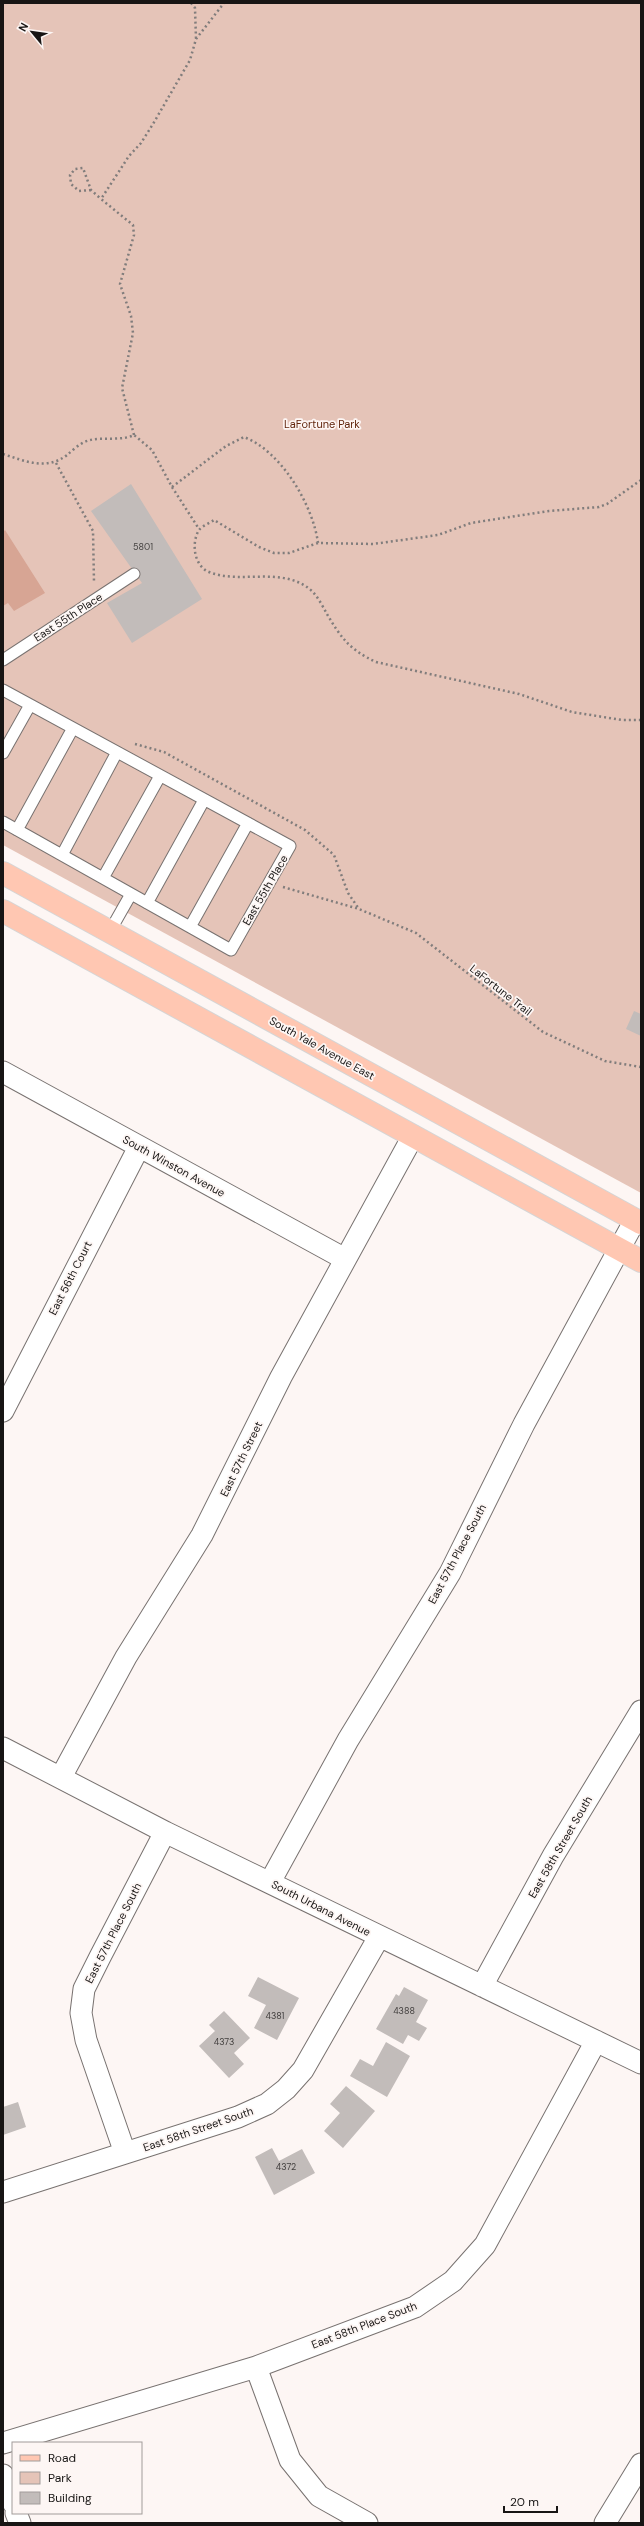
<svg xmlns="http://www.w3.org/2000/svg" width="644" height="2526" font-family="'DM Sans',sans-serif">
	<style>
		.green { fill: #e5c4b8 }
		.water { fill: #d7a594 }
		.building { fill: #c2bcba }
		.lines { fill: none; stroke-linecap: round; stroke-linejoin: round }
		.lane-casing { stroke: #787270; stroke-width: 13 }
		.street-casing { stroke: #787270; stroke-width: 23 }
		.primary-casing { stroke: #d5d5d5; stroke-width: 24 }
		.path { stroke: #817d7c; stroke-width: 2.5; stroke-dasharray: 2 3; stroke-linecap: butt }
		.lane { stroke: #fff; stroke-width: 11 }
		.street { stroke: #fff; stroke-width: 21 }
		.primary { stroke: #ffc7b2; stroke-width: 22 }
		.labels { text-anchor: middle; stroke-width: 3.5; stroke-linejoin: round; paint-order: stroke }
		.number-label { font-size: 9px; fill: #423f3e }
		.park-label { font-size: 11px; fill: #62260e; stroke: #fdf6f4 }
		.street-label { font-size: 11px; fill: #171514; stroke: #fdf6f4 }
	</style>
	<rect width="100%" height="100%" fill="#fdf6f4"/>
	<path class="green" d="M3,3H641V1193L3,845Z"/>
	<path class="water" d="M5,530L45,593L14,611L8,603L3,606V532Z"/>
	<path class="building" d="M131,484L202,599L132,643L107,603L142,583L91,511Z
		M634,1011L641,1014V1036L626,1029Z
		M258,1977L299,1998L277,2040L254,2028L266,2005L248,1996Z
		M404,1987L428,2000L416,2022L427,2028L419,2041L408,2035L403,2044L376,2029L396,1994L399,1996Z
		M224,2011L250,2038L234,2053L244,2064L229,2078L199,2046L215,2031L209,2025Z
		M386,2042L410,2056L387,2097L350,2076L360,2059L373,2066Z
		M346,2086L375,2111L343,2148L324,2131L340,2113L330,2104Z
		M18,2102L26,2127L3,2135V2107Z
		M272,2148L279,2161L302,2149L315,2173L274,2195L255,2157Z"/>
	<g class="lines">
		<g class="lane-casing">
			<path id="lane" d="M3,660L134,574
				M3,690L290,846L231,950L3,822
				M3,753L30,705
				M17,830L73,728
				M62,855L117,752
				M103,878L160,776
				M147,903L204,800
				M190,927L248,823
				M110,931L131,894"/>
		</g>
		<g class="street-casing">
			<path id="street" d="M3,1072L345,1259
				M3,1411L139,1147
				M3,1748L165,1832L641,2063
				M61,1777L126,1657L202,1535L281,1377L413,1136
				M270,1882L348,1740L450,1573L524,1424L635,1220
				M482,1986L553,1856L641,1711
				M125,2153L86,2040L81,2013L84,1989L100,1957L165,1832
				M3,2192L238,2117L267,2104L286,2089L303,2070L379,1937
				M256,2367L290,2460L319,2496L367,2523
				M3,2443L256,2367L415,2307L453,2281L485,2245L596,2041
				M3,2475L13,2503
				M16,2513L20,2523
				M605,2523L641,2464"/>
		</g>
		<g class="primary-casing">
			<path id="primary" d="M3,873L641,1223
				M3,911L641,1261"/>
		</g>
		<path class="path" d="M191,3L195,8L196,39
			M91,190L79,191L71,184L70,175L75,169L83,168L91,190L101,199
			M134,435L122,388L133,333L131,316L120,284L134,235L133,225L101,199L129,156L141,143L153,124L190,60L196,39L224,3
			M3,454C25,461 46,471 67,455C73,450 81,442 90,440C104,437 122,441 134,435L152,450L172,487L199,529
			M56,463L93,531L94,582
			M641,480L607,504L599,507L549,511L471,523L438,535L373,544L318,543L289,553H274L259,547L214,520C210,523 202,526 199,530C191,543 194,566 209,572C241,585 283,565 312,591C318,597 323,607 327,614C341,638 350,650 376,662L519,694L572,712L622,720H641
			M172,487L226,446L244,437C281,451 313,505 318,543
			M135,744L164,752L305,830L334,855L348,893L359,909
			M283,887L359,909L416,933L543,1032L605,1061L641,1067"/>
		<use href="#lane" class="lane"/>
		<use href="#street" class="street"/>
		<use href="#primary" class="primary"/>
	</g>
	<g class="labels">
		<g class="number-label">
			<text x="143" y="550">5801</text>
			<text x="404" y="2014">4388</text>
			<text x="275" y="2019">4381</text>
			<text x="224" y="2045">4373</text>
			<text x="286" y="2170">4372</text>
		</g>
		<g class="park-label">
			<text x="322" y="428">LaFortune Park</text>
		</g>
		<g class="street-label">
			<text transform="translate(68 617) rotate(-33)" y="4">East 55th Place</text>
			<text transform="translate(265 890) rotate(-60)" y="4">East 55th Place</text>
			<text transform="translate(501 990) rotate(38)" y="4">LaFortune Trail</text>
			<text transform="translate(322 1048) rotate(29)" y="4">South Yale Avenue East</text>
			<text transform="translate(174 1166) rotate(29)" y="4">South Winston Avenue</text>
			<text transform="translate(70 1278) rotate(-63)" y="4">East 56th Court</text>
			<text transform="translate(241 1459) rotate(-64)" y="4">East 57th Street</text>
			<text transform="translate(457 1554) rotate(-62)" y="4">East 57th Place South</text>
			<text transform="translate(560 1847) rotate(-60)" y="4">East 58th Street South</text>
			<text transform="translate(321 1908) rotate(27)" y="4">South Urbana Avenue</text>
			<text transform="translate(113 1933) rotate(-63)" y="4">East 57th Place South</text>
			<text transform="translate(198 2129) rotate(-19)" y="4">East 58th Street South</text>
			<text transform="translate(364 2325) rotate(-21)" y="4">East 58th Place South</text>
		</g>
	</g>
	<rect width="644" height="2526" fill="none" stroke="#171514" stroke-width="8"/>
	<rect x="12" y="2442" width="130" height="72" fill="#fdf6f4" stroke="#a19c9a"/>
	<rect x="20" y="2455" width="20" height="6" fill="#ffc7b2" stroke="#a19c9a"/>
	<text x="48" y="2462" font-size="12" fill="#171514">Road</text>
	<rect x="20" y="2472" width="20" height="12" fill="#e5c4b8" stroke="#a19c9a"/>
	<text x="48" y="2482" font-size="12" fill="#171514">Park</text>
	<rect x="20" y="2492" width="20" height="12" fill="#c2bcba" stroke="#a19c9a"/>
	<text x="48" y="2502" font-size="12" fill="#171514">Building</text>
	<g transform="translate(32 32) rotate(299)" stroke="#fdf6f4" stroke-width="3" paint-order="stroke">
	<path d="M0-3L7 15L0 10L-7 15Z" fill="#171514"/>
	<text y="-6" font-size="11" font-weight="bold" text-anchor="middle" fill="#171514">N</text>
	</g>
	<path d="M504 2506v6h53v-6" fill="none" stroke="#171514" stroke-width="2"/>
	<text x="510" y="2506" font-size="12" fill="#171514" stroke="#fdf6f4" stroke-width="3" paint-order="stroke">20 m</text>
</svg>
